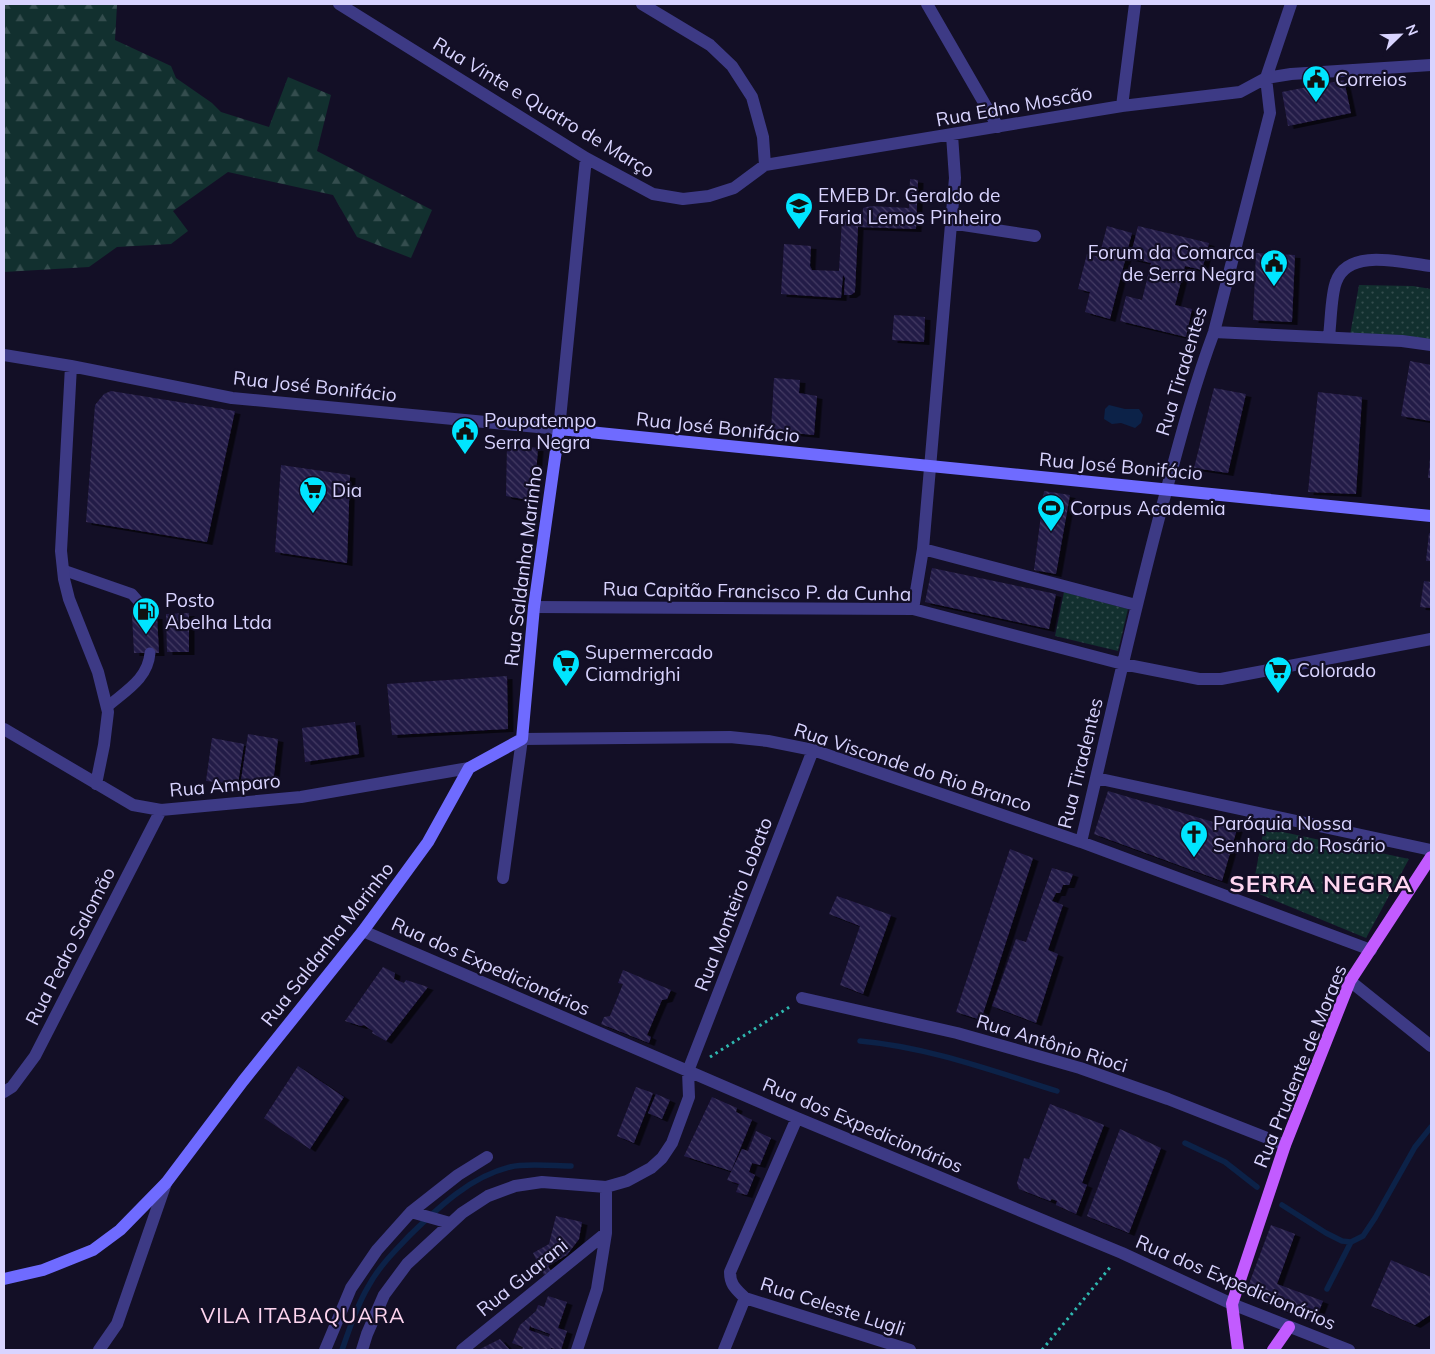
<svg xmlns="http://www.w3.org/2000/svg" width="1435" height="1354" font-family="Mulish,sans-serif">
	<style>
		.forest { fill: url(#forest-firs) }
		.park { fill: url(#park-dots) }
		.water { fill: #0c2248 }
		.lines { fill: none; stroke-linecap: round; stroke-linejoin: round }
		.stream { stroke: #0c2248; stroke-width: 5.5 }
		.building { fill: url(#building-back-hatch); fill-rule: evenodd; filter: url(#shadow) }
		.path { stroke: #2fb8b0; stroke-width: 3; stroke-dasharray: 2.5 4; stroke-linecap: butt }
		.service { stroke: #3d3a85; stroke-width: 11 }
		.minor { stroke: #3d3a85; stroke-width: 12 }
		.tertiary { stroke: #3d3a85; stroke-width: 12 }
		.secondary { stroke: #6f6bff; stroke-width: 12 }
		.primary { stroke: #c25bff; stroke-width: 12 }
		.labels { text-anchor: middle; stroke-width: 4.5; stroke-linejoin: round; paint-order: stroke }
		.poi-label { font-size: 19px; fill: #d9d4ff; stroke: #130f26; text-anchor: start }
		.street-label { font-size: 19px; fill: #d9d4ff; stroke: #130f26 }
		.quarter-label { font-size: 21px; letter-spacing: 1px; fill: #ffd6f0; stroke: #130f26 }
		.district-label { font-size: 24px; font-weight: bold; letter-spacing: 1px; fill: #ffd6f0; stroke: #130f26 }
	</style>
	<defs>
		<pattern id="forest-firs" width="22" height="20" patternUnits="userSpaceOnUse" patternTransform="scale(1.25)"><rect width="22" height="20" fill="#12302f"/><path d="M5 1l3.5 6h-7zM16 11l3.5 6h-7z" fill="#344d4e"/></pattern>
		<pattern id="park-dots" width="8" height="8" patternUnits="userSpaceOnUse" patternTransform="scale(1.25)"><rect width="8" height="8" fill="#12302f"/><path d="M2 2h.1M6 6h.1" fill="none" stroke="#344d4e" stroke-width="1.8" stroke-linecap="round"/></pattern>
		<pattern id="building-back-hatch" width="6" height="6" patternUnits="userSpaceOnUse" patternTransform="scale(1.25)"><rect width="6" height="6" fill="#241b47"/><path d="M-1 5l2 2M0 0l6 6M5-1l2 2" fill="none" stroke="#433b63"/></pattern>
		<filter id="shadow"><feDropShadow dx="5.5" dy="3" stdDeviation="0" flood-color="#0009"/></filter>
	</defs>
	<rect width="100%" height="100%" fill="#130f26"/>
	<path class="forest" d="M4,4L117,5L115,40L171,66L176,78L212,103L221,112L269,127L288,77L331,95L317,151L432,210L411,258L357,237L333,195L228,172L173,211L188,231L171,244L117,247L89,267L4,272Z"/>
	<path class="park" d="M1359,285L1413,286L1431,289V341L1350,335Z
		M1064,592L1128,609L1118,651L1055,636Z
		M1264,828L1409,859L1366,938L1252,891Z"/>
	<path class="water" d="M1109,405L1125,409H1139L1143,415L1141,423L1135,428L1121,423L1112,424L1104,419L1105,409Z"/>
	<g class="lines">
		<path class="stream" d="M860,1041C928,1047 993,1071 1057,1091
			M1185,1143L1225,1162L1257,1187
			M1282,1205L1326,1233L1342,1241L1351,1242L1363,1236L1375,1218L1415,1147L1431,1127
			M1327,1289L1351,1242
			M342,1350C350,1328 356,1307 368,1287C379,1266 395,1251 411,1234C440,1206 470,1177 510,1167C524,1163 556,1166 571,1166"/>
	</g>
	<path class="building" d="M1344,80L1351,113L1288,126L1282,92Z
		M910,179L918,180L916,229L858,227L855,292L851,295H844L845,278L843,275L841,298L781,294L784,244L811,246L810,266L812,270L839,271L842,219L862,221L863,208L870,206L909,208Z
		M1107,226L1132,233L1110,319L1085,312L1090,292L1078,289L1087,254L1099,257Z
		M1138,226L1209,243L1202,270L1185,266L1175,305L1192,309L1186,337L1120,321L1126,296L1142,300L1151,263L1130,258Z
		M1256,253L1295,255L1292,322L1253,320Z
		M894,315L925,317L924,342L892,340Z
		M1410,361L1431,365V421L1401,416Z
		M774,378L800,380L799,393L817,396L814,435L771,431Z
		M1214,388L1246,394L1228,473L1194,468Z
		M111,391L235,411L207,542L86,522L95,405L104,394Z
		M1318,392L1362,397L1356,494L1308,492Z
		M507,444L538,448L534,501L506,496Z
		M1430,458H1431V478H1428Z
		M281,465L350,475L347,563L275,552Z
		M1044,491L1070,495L1056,574L1034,570Z
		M1429,533L1431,534V561H1426Z
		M932,568L1056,594L1049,629L925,602Z
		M1424,581L1431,582V608L1420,607Z
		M189,613V652H167L166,614Z
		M132,615L157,616L159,653H134Z
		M507,676L508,729L392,735L387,684Z
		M355,722L359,754L305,762L302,728Z
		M248,734L278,739L273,784L241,780Z
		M212,738L244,744L238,784L206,781Z
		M1108,791L1237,829L1222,881L1094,834Z
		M1010,849L1033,858L981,1020L956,1012Z
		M1052,868L1073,874L1069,885H1063L1060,893H1056L1052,901L1063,905L1048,950L1058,954L1036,1023L992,1006L1016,939L1026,942Z
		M837,896L891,915L863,994L840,985L860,926L829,914Z
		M383,967L395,973L394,979L404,983L406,980L428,987L386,1041L372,1033L373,1031L364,1025L361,1026L345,1021Z
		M623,970L671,990L667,999L662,1000L647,1035L651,1037L649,1043L601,1024L604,1017L610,1016L623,984L618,983Z
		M298,1066L344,1097L310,1149L264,1118Z
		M636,1087L653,1093L634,1143L617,1136Z
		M656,1094L670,1100L662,1119L648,1113Z
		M712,1097L737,1108L736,1112L752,1120L731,1171L684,1156Z
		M1050,1104L1104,1125L1082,1183L1087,1185L1076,1214L1056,1205L1057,1201L1052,1199L1050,1201L1019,1189L1017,1183L1024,1158L1029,1159Z
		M1120,1129L1161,1148L1129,1233L1087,1216Z
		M756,1131L771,1138L760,1165L752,1163L749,1172L755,1175L747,1195L736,1192L739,1184L727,1180L742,1149L748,1151Z
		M556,1216L582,1222L579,1239L567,1255L548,1266L551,1271L544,1275L533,1253L549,1244Z
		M1271,1225L1295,1234L1277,1284L1323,1301L1315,1322L1266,1304L1267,1301L1246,1292Z
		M1391,1260L1431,1277V1316L1430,1315L1415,1325L1371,1306Z
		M548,1296L567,1302L558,1328L567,1331L561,1350L551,1348V1350H522L523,1347L512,1343L520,1325L536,1311L538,1305L544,1307ZM530,1325L531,1327L550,1334L549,1337L529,1330Z
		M500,1339L510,1350H478Z"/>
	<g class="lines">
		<path class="path" d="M710,1057L791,1006
			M1042,1350L1112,1265"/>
		<path class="service" d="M63,570L132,594L139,602L145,616
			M107,707C125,691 148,679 150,653"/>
		<path class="minor" d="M339,4L586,158L653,194L683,199L709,196L734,188L765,165L1122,106L1240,92L1266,78L1291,74L1431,65
			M642,4L710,45L732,66L752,97L763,137L765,165
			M927,4L998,127
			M1122,106L1135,4
			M950,223L1035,236
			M1214,332L1402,341L1431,345
			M1329,336C1331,321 1331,295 1336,282C1348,247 1403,263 1431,266
			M4,355L71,366L232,398L559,429L586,158
			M71,366L61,551L64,579L69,599L98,672L108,712L104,745L96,784
			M923,549L1136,605
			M534,607L913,609L1123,664L1199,679H1221L1431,639
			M913,609L923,549L955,178L952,135
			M4,729L133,805L161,810L301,797L469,768
			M1096,778L1431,850
			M1081,842C1109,724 1135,605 1167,488C1181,435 1195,383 1214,332L1270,113L1266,78L1291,4
			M503,878L522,739L730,737L768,741L813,750L1081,842L1371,950
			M363,931L797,1118L1122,1253L1232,1304L1349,1350
			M1350,981L1431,1046
			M802,998L957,1033L1080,1068L1168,1099L1285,1145
			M4,1092L12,1087L35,1056L161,810
			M797,1118L730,1272C730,1285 736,1289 745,1298L910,1350
			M411,1212L450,1223
			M325,1350L351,1288L377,1250L411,1212L458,1175L487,1157
			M362,1350L367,1334L384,1295L407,1264L462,1213L488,1196L515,1186L542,1182L606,1187L627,1181L651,1168L662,1158L672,1143L689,1097L688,1071L813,750
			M462,1350L606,1233
			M577,1350L597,1289L606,1233V1187
			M724,1350L745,1298"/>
		<path class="tertiary" d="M99,1350L117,1324L166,1183"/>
		<path class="secondary" d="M4,1279L43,1270L93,1250L120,1230L166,1183L243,1081L363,931L428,842L469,768L522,739L534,607L559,429L1431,516"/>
		<path class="primary" d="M1238,1350L1232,1304L1285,1145L1350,981L1431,857
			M1273,1350L1289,1327"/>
	</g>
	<defs>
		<g id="civic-pin" transform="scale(1.4375)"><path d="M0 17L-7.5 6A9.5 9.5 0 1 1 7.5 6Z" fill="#00e5ff" stroke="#130f26"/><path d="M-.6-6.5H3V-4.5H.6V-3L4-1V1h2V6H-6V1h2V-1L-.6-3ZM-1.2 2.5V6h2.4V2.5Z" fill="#111"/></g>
		<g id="school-pin" transform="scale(1.4375)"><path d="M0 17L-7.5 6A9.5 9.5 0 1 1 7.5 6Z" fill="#00e5ff" stroke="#130f26"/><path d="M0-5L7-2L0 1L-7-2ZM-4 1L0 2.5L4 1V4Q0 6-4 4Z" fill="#111"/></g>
		<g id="supermarket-pin" transform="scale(1.4375)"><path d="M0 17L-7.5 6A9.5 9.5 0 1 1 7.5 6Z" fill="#00e5ff" stroke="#130f26"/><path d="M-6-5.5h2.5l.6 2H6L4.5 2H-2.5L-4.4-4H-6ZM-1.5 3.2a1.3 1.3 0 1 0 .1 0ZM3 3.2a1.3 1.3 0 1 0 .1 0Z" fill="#111"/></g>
		<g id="stadium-pin" transform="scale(1.4375)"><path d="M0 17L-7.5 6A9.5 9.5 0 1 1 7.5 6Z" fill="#00e5ff" stroke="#130f26"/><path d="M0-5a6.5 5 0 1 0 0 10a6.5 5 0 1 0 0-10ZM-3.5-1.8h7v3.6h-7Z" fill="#111"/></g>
		<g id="fuel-pin" transform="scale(1.4375)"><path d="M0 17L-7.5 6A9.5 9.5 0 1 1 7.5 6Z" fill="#00e5ff" stroke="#130f26"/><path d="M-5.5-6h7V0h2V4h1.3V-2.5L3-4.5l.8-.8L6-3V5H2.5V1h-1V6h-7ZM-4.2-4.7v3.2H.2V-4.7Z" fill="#111"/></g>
		<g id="church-pin" transform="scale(1.4375)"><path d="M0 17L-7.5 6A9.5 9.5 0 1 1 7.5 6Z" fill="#00e5ff" stroke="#130f26"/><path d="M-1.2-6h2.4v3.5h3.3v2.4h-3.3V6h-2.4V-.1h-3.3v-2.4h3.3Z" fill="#111"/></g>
	</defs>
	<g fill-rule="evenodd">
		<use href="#civic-pin" x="1316" y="79"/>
		<use href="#school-pin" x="799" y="206"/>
		<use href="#civic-pin" x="1274" y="263"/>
		<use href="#civic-pin" x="465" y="431"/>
		<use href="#supermarket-pin" x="313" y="490"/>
		<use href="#stadium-pin" x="1051" y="508"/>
		<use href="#fuel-pin" x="146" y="611"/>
		<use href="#supermarket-pin" x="566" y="663"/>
		<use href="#supermarket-pin" x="1278" y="670"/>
		<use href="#church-pin" x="1194" y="834"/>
	</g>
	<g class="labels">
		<g class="poi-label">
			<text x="1335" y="86">Correios</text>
			<text x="818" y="202">EMEB Dr. Geraldo de<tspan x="818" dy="22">Faria Lemos Pinheiro</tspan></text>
			<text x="1255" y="259" text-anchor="end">Forum da Comarca<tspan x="1255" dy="22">de Serra Negra</tspan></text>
			<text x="484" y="427">Poupatempo<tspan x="484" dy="22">Serra Negra</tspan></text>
			<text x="332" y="497">Dia</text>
			<text x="1070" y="515">Corpus Academia</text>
			<text x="165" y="607">Posto<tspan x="165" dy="22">Abelha Ltda</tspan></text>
			<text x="585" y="659">Supermercado<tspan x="585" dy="22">Ciamdrighi</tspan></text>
			<text x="1297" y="677">Colorado</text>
			<text x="1213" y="830">Paróquia Nossa<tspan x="1213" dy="22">Senhora do Rosário</tspan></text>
		</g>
		<g class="street-label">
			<text transform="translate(1014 106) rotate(-10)" y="7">Rua Edno Moscão</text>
			<text transform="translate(544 107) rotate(31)" y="7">Rua Vinte e Quatro de Março</text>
			<text transform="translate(1181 371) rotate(-73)" y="7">Rua Tiradentes</text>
			<text transform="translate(315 386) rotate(6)" y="7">Rua José Bonifácio</text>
			<text transform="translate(718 427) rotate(6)" y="7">Rua José Bonifácio</text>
			<text transform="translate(1121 466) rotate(5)" y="7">Rua José Bonifácio</text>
			<text transform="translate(523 566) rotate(-83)" y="7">Rua Saldanha Marinho</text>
			<text transform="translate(757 591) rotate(1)" y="7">Rua Capitão Francisco P. da Cunha</text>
			<text transform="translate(1080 763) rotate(-76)" y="7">Rua Tiradentes</text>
			<text transform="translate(913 767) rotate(18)" y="7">Rua Visconde do Rio Branco</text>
			<text transform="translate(225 785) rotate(-5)" y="7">Rua Amparo</text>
			<text transform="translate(733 904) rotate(-69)" y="7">Rua Monteiro Lobato</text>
			<text transform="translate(327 944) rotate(-52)" y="7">Rua Saldanha Marinho</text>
			<text transform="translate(70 946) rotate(-63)" y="7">Rua Pedro Salomão</text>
			<text transform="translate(491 966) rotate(24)" y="7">Rua dos Expedicionários</text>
			<text transform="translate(1052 1043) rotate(17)" y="7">Rua Antônio Rioci</text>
			<text transform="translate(1300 1066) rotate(-68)" y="7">Rua Prudente de Moraes</text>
			<text transform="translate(863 1125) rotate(23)" y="7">Rua dos Expedicionários</text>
			<text transform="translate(522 1277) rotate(-39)" y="7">Rua Guarani</text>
			<text transform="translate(1236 1282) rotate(23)" y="7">Rua dos Expedicionários</text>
			<text transform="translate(833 1306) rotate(18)" y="7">Rua Celeste Lugli</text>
		</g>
		<g class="quarter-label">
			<text x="303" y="1323">VILA ITABAQUARA</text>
		</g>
		<g class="district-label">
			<text x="1321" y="892">SERRA NEGRA</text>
		</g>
	</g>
	<rect width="1435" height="1354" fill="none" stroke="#d9d4ff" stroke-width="10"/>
	<g transform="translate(1400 35) rotate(67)" stroke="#130f26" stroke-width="4" paint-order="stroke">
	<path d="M0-4L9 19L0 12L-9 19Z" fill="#d9d4ff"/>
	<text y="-8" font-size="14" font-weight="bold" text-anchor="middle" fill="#d9d4ff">N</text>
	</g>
</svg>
